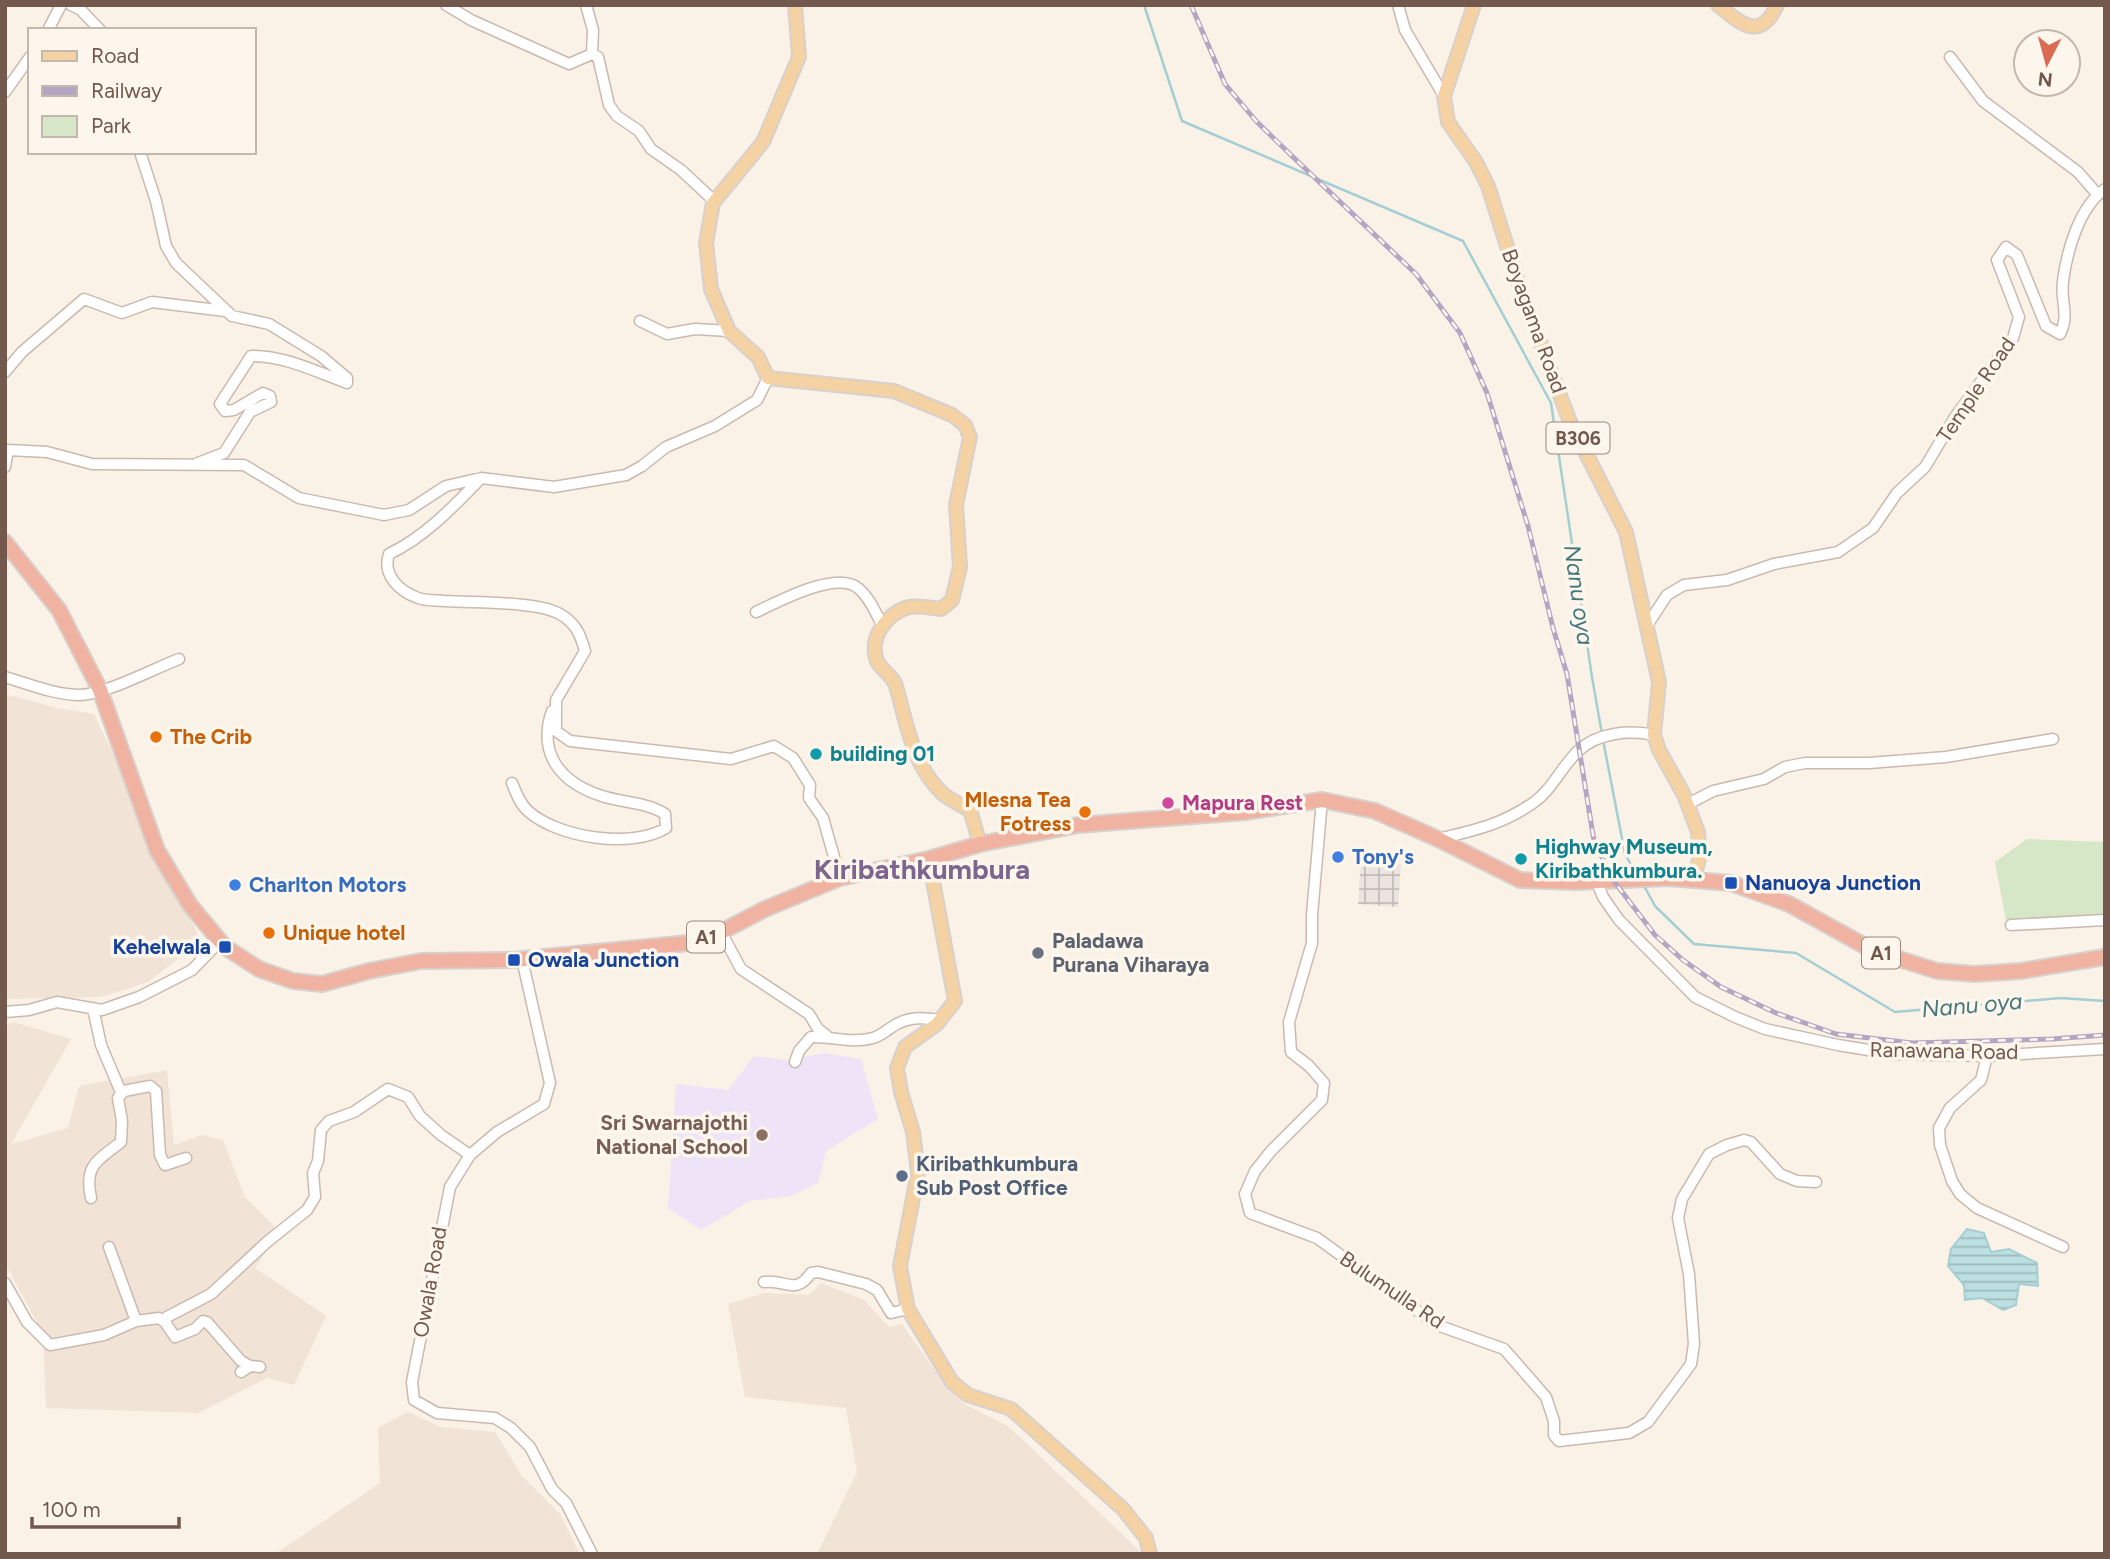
<svg xmlns="http://www.w3.org/2000/svg" width="2110" height="1559" font-family="Figtree,sans-serif">
	<style>
		.residential { fill: #f1e3d5 }
		.industrial { fill: url(#industrial-grid) }
		.education { fill: #efe3f7 }
		.green { fill: #d5e7c6 }
		.water { fill: url(#water-rules); stroke: #a4ced3; stroke-width: 2 }
		.lines { fill: none; stroke-linecap: round; stroke-linejoin: round }
		.stream { stroke: #a4ced3; stroke-width: 2.5 }
		.minor-casing { stroke: #cbb9ae; stroke-width: 13 }
		.major-casing { stroke: #d8d0cd; stroke-width: 16 }
		.highway-casing { stroke: #d8d0cd; stroke-width: 18 }
		.minor { stroke: #fff; stroke-width: 10 }
		.major { stroke: #f4d2a4; stroke-width: 12 }
		.highway { stroke: #f0b3a2; stroke-width: 14 }
		.rail-casing { stroke: #b4a6c3; stroke-width: 5 }
		.rail { stroke: #fdf6ec; stroke-width: 2.5; stroke-dasharray: 8; stroke-linecap: butt }
		.food-dot { fill: #e8710a; stroke: #fdf6ec; stroke-width: 2.5 }
		.culture-dot { fill: #0f9aa8; stroke: #fdf6ec; stroke-width: 2.5 }
		.hotel-dot { fill: #d1479c; stroke: #fdf6ec; stroke-width: 2.5 }
		.shop-dot { fill: #3f7fe0; stroke: #fdf6ec; stroke-width: 2.5 }
		.transit-dot { fill: #1a4fb4; stroke: #fdf6ec; stroke-width: 2.5 }
		.worship-dot { fill: #6b7280; stroke: #fdf6ec; stroke-width: 2.5 }
		.education-dot { fill: #8d6e63; stroke: #fdf6ec; stroke-width: 2.5 }
		.service-dot { fill: #5c6f8a; stroke: #fdf6ec; stroke-width: 2.5 }
		.labels { text-anchor: middle; stroke-width: 7; stroke-linejoin: round; paint-order: stroke }
		.shield { fill: #fdf6ec; stroke: #9c877d; stroke-width: 2 }
		.shield-label { font-size: 19px; font-weight: bold; fill: #72584d }
		.street-label { font-size: 21px; fill: #72584d; stroke: #fdf6ec }
		.food-label { font-size: 21px; font-weight: bold; fill: #c56008; stroke: #fdf6ec; text-anchor: start }
		.culture-label { font-size: 21px; font-weight: bold; fill: #0d838f; stroke: #fdf6ec; text-anchor: start }
		.hotel-label { font-size: 21px; font-weight: bold; fill: #b23c85; stroke: #fdf6ec; text-anchor: start }
		.shop-label { font-size: 21px; font-weight: bold; fill: #366cbe; stroke: #fdf6ec; text-anchor: start }
		.transit-label { font-size: 21px; font-weight: bold; fill: #164399; stroke: #fdf6ec; text-anchor: start }
		.worship-label { font-size: 21px; font-weight: bold; fill: #5b616d; stroke: #fdf6ec; text-anchor: start }
		.education-label { font-size: 21px; font-weight: bold; fill: #785e54; stroke: #fdf6ec; text-anchor: end }
		.service-label { font-size: 21px; font-weight: bold; fill: #4e5e75; stroke: #fdf6ec; text-anchor: start }
		.water-label { font-size: 23px; font-style: italic; fill: #46777c; stroke: #fdf6ec }
		.district-label { font-size: 28px; font-weight: bold; fill: #7e658e; stroke: #fdf6ec }
	</style>
	<defs>
		<pattern id="industrial-grid" width="8" height="8" patternUnits="userSpaceOnUse" patternTransform="scale(1.75)"><rect width="8" height="8" fill="#ebe5e0"/><path d="M0 4h8M4 0v8" fill="none" stroke="#c3bcb8"/></pattern>
		<pattern id="water-rules" width="6" height="5" patternUnits="userSpaceOnUse" patternTransform="scale(1.75)"><rect width="6" height="5" fill="#bcdfe2"/><path d="M0 2.5h6" fill="none" stroke="#9db8b9"/></pattern>
	</defs>
	<rect width="100%" height="100%" fill="#faf2e7"/>
	<path class="residential" d="M5,694L57,708L94,714L201,941L148,982L101,997L5,999Z
		M13,1022L71,1039L11,1144L68,1128L79,1086L167,1070L174,1145L202,1135L223,1140L245,1197L279,1231L255,1268L326,1316L294,1385L267,1378L198,1413L46,1408L43,1334L5,1263V1025Z
		M821,1283L864,1300L889,1327L902,1324L949,1390L966,1405L1008,1426L1140,1551V1554H817L857,1472L846,1408L745,1397L728,1304L765,1293L809,1295Z
		M408,1412L441,1427L495,1432L522,1476L560,1514L580,1554H275L380,1483L378,1428Z"/>
	<path class="industrial" d="M1361,861L1401,864L1398,907L1358,904Z"/>
	<path class="education" d="M824,1053L861,1059L878,1119L826,1151L818,1183L791,1196L750,1201L701,1230L668,1208L676,1084L728,1090L754,1056L787,1060Z"/>
	<path class="green" d="M2027,839L2105,842V916L2006,921L1995,862Z"/>
	<path class="water" d="M1967,1229L1984,1233L1991,1252L2009,1249L2037,1263L2038,1286L2019,1284L2016,1305L2003,1310L1982,1298L1965,1300L1964,1285L1948,1266L1951,1249Z"/>
	<g class="lines">
		<path class="stream" d="M1144,5L1182,121L1463,241L1551,403L1592,677L1602,734
			M1603,740L1625,854L1637,875
			M1643,884L1655,906L1694,944L1796,953L1895,1012L2061,998L2105,1001"/>
		<g class="minor-casing">
			<path id="minor" d="M71,5L81,10L100,30
				M446,5L471,20L569,64L592,54
				M586,5L593,30L592,54L598,57L609,105L617,116L639,131L651,149L681,170L710,197L713,203
				M1398,5L1405,30L1444,96
				M48,30L61,5
				M1950,57L1983,101L2078,172L2098,195
				M5,92L30,57
				M140,152L156,201L166,246L176,263L232,316L269,324L321,356L347,378V383C317,372 283,355 251,356L220,404L225,411L234,410L263,393L270,396L271,402L250,412L224,453L198,463
				M640,321L667,334L695,329L729,331
				M5,372L22,352L84,299L122,313L152,302L225,311
				M8,450L47,452L92,464L244,465L299,498L384,515L409,510L446,486L481,478L554,487L626,475L642,466L666,447L715,426L757,400L768,378
				M5,467L8,450
				M481,478C453,507 425,537 389,554C382,575 399,591 418,598C426,601 436,600 445,601C474,603 534,601 558,613C575,622 580,633 585,651L556,700V731L570,741L731,759L774,746L793,758L810,785L809,798L823,818L840,878
				M756,612C778,602 836,570 858,588C869,597 876,613 882,625
				M1648,624L1667,595L1684,585L1727,580L1774,564L1838,552L1873,528L1897,493L1925,467L1955,417L2013,338L2019,317L1997,260L2006,247L2017,255L2046,326L2060,334C2070,314 2060,302 2063,281C2067,251 2079,207 2105,189
				M5,677C29,684 55,695 80,695C106,694 153,669 179,659
				M512,783C516,793 520,804 528,811C558,838 632,849 666,828L665,814C647,802 623,803 602,796C561,783 537,754 552,711
				M1322,800L1312,915V943L1289,1022L1291,1052L1309,1066L1324,1083L1322,1100L1271,1151L1255,1171L1245,1194L1250,1213L1317,1238L1437,1325L1504,1349L1546,1397L1554,1421V1435L1559,1441L1629,1433L1648,1422L1691,1364L1694,1344L1689,1274L1678,1218L1682,1199L1709,1154L1727,1145L1744,1140L1751,1142L1780,1174L1797,1181L1816,1182
				M1688,804L1713,791L1764,779L1785,767L1805,763H1869L1946,757L2053,739
				M1438,839C1475,830 1501,825 1533,803C1552,790 1562,766 1578,751C1598,732 1630,730 1654,735
				M1596,880L1603,897L1619,920L1695,997L1735,1017L1765,1029L1838,1045L1893,1054L1987,1056L2105,1049
				M2011,925L2105,920
				M721,932L741,969L809,1014L818,1029L827,1036
				M522,959L550,1083L544,1104L497,1132L470,1155L450,1187L412,1382L414,1400L437,1413L495,1418L511,1428L530,1447L552,1489L566,1503L592,1554
				M93,1008L101,1045L120,1090L124,1091L150,1086L156,1091L160,1155L165,1165L186,1158
				M5,1012L29,1010L57,1002L102,1010L139,997L192,970L219,942
				M1987,1056L1981,1080L1950,1108L1939,1128L1940,1145L1952,1181L1960,1194L1977,1208L2063,1247
				M795,1062L799,1051L811,1037C832,1036 852,1044 873,1038C881,1036 889,1028 897,1024C911,1016 926,1018 941,1020
				M91,1198C84,1165 97,1161 121,1142L122,1121L118,1098L124,1091
				M109,1247L136,1321
				M764,1282C786,1279 795,1296 811,1273L818,1272L866,1284L877,1290L891,1313L908,1309
				M5,1283L27,1322L50,1345L104,1335L136,1321L159,1318L165,1322
				M250,1366L241,1361L207,1322L203,1321L195,1329L175,1337L165,1322L167,1317L211,1294L267,1242L307,1210L315,1197L313,1173L318,1161L321,1130L329,1121L354,1112L388,1089L408,1097L420,1116L441,1135L470,1155
				M241,1372L250,1366L260,1367"/>
		</g>
		<g class="major-casing">
			<path id="major" d="M795,5L799,57L763,142L713,203L706,243L711,289L729,331L758,357L768,378L894,391L952,415L965,425L970,437L956,505L960,567L952,600L941,609C931,608 918,605 909,607C887,613 868,638 877,661C881,670 893,676 896,686C907,724 912,764 942,793C950,800 961,805 970,810L980,844
				M1474,5L1444,96L1448,122L1476,162L1488,186L1523,297L1570,422L1626,532L1659,682L1654,735L1659,750L1684,795L1698,832L1700,856L1694,878
				M1718,5C1741,24 1760,42 1777,5
				M929,859L955,1001L937,1024L905,1047L897,1068L901,1092L913,1132L918,1172L900,1266L908,1309L952,1382L968,1395L1011,1409L1123,1509L1146,1538L1150,1554"/>
		</g>
		<g class="highway-casing">
			<path id="highway" d="M5,542L59,610L100,690L157,850L190,905L225,947L259,969L293,981L322,984L369,971L421,961L514,960L689,943L721,932L765,909L840,878L929,859L980,844L1078,825L1245,812L1322,800L1375,811L1438,839L1520,880L1576,882L1669,878L1731,883L1789,904L1874,951L1937,971L1975,974L2021,971L2105,957"/>
		</g>
		<use href="#minor" class="minor"/>
		<use href="#major" class="major"/>
		<use href="#highway" class="highway"/>
		<g class="rail-casing">
			<path id="rail" d="M1191,5L1225,84L1256,121L1293,157L1416,274L1460,333L1487,393L1528,526L1553,628L1567,674L1594,841L1613,880L1655,935L1683,960L1721,987L1776,1013L1836,1034L1912,1043L2052,1039L2105,1035"/>
		</g>
		<use href="#rail" class="rail"/>
	</g>
	<g class="food-dot">
		<circle cx="156" cy="737" r="7"/>
		<circle cx="1085" cy="812" r="7"/>
		<circle cx="269" cy="933" r="7"/>
	</g>
	<g class="culture-dot">
		<circle cx="816" cy="754" r="7"/>
		<circle cx="1521" cy="859" r="7"/>
	</g>
	<circle class="hotel-dot" cx="1168" cy="803" r="7"/>
	<g class="shop-dot">
		<circle cx="1338" cy="857" r="7"/>
		<circle cx="235" cy="885" r="7"/>
	</g>
	<g class="transit-dot">
		<rect x="1724" y="876" width="14" height="14" rx="3.5"/>
		<rect x="218" y="940" width="14" height="14" rx="3.5"/>
		<rect x="507" y="953" width="14" height="14" rx="3.5"/>
	</g>
	<circle class="worship-dot" cx="1038" cy="953" r="7"/>
	<circle class="education-dot" cx="762" cy="1135" r="7"/>
	<circle class="service-dot" cx="902" cy="1176" r="7"/>
	<g class="labels">
		<g class="shield">
			<rect x="1546.5" y="422.5" width="63" height="31" rx="5"/>
			<rect x="687" y="921.5" width="38" height="31" rx="5"/>
			<rect x="1862" y="937.5" width="38" height="31" rx="5"/>
		</g>
		<g class="shield-label">
			<text x="1578" y="445">B306</text>
			<text x="706" y="944">A1</text>
			<text x="1881" y="960">A1</text>
		</g>
		<g class="street-label">
			<text transform="translate(1534 321) rotate(70)" y="7">Boyagama Road</text>
			<text transform="translate(1976 390) rotate(-56)" y="7">Temple Road</text>
			<text transform="translate(1944 1051) rotate(1)" y="7">Ranawana Road</text>
			<text transform="translate(430 1282) rotate(-80)" y="7">Owala Road</text>
			<text transform="translate(1392 1290) rotate(34)" y="7">Bulumulla Rd</text>
		</g>
		<g class="food-label">
			<text x="170" y="744">The Crib</text>
			<text x="1071" y="807" text-anchor="end">Mlesna Tea<tspan x="1071" dy="24">Fotress</tspan></text>
			<text x="283" y="940">Unique hotel</text>
		</g>
		<g class="culture-label">
			<text x="830" y="761">building 01</text>
			<text x="1535" y="854">Highway Museum,<tspan x="1535" dy="24">Kiribathkumbura.</tspan></text>
		</g>
		<g class="hotel-label">
			<text x="1182" y="810">Mapura Rest</text>
		</g>
		<g class="shop-label">
			<text x="1352" y="864">Tony's</text>
			<text x="249" y="892">Charlton Motors</text>
		</g>
		<g class="transit-label">
			<text x="1745" y="890">Nanuoya Junction</text>
			<text x="211" y="954" text-anchor="end">Kehelwala</text>
			<text x="528" y="967">Owala Junction</text>
		</g>
		<g class="worship-label">
			<text x="1052" y="948">Paladawa<tspan x="1052" dy="24">Purana Viharaya</tspan></text>
		</g>
		<g class="education-label">
			<text x="748" y="1130">Sri Swarnajothi<tspan x="748" dy="24">National School</tspan></text>
		</g>
		<g class="service-label">
			<text x="916" y="1171">Kiribathkumbura<tspan x="916" dy="24">Sub Post Office</tspan></text>
		</g>
		<g class="water-label">
			<text transform="translate(1579 595) rotate(82)" y="8">Nanu oya</text>
			<text transform="translate(1972 1005) rotate(-5)" y="8">Nanu oya</text>
		</g>
		<g class="district-label">
			<text x="922" y="879">Kiribathkumbura</text>
		</g>
	</g>
	<rect width="2110" height="1559" fill="none" stroke="#72584d" stroke-width="14"/>
	<rect x="28" y="28" width="228" height="126" fill="#fdf6ec" stroke="#c5b7ac" stroke-width="2"/>
	<rect x="42" y="51" width="35" height="10" fill="#f4d2a4" stroke="#c5b7ac" stroke-width="2"/>
	<text x="91" y="63" font-size="21" fill="#72584d">Road</text>
	<rect x="42" y="86" width="35" height="10" fill="#b4a6c3" stroke="#c5b7ac" stroke-width="2"/>
	<text x="91" y="98" font-size="21" fill="#72584d">Railway</text>
	<rect x="42" y="116" width="35" height="21" fill="#d5e7c6" stroke="#c5b7ac" stroke-width="2"/>
	<text x="91" y="133" font-size="21" fill="#72584d">Park</text>
	<g transform="translate(2047 63) rotate(186)"><circle r="33" fill="#fdf6ec" stroke="#c5b7ac" stroke-width="2"/>
	<path d="M0-5L12 26L0 18L-12 26Z" fill="#da6c56"/>
	<text y="-10" font-size="19" font-weight="bold" text-anchor="middle" fill="#72584d">N</text>
	</g>
	<path d="M32 1517v10h147v-10" fill="none" stroke="#72584d" stroke-width="3.5"/>
	<text x="42" y="1517" font-size="21" fill="#72584d" stroke="#fdf6ec" stroke-width="5" paint-order="stroke">100 m</text>
</svg>
